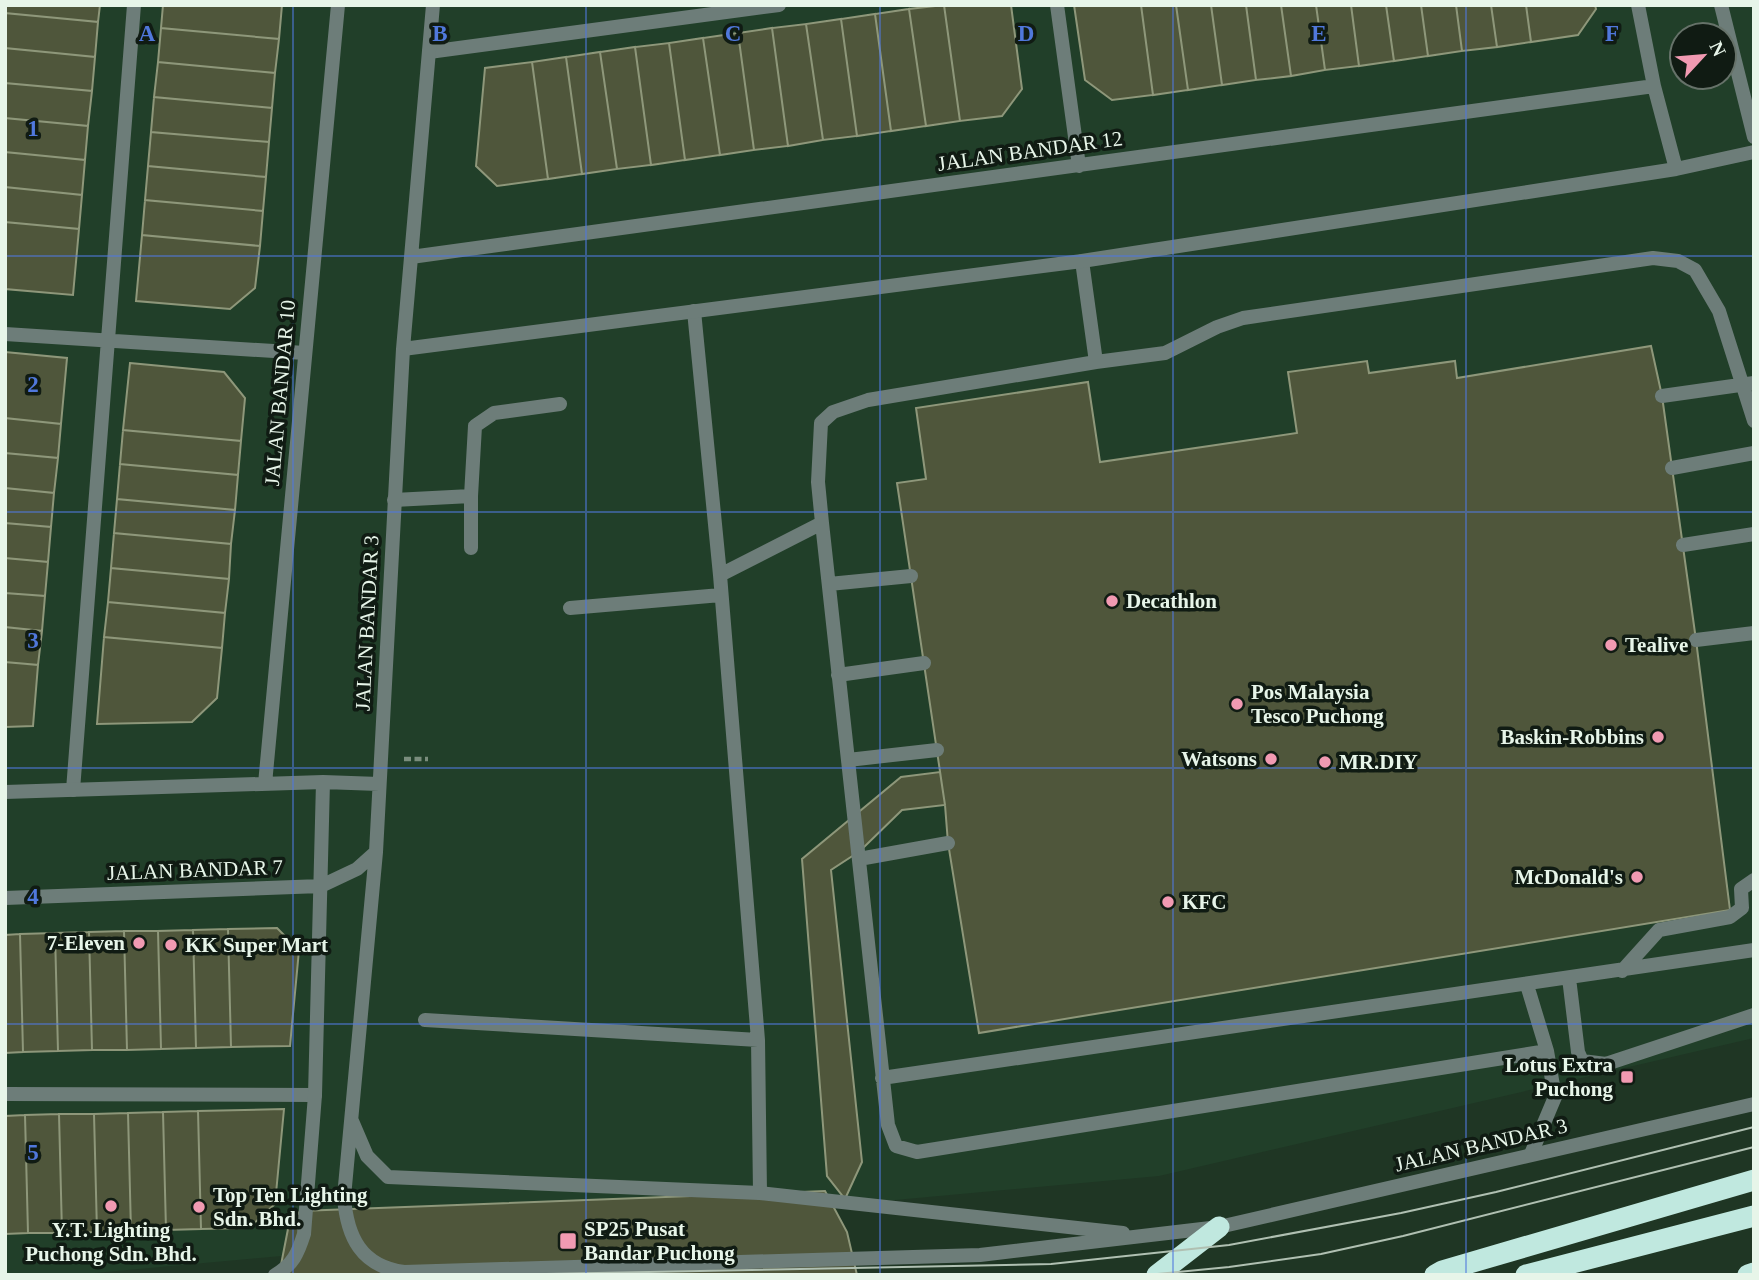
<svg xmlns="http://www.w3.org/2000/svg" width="1759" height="1280" font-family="'Times New Roman',serif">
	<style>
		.built { fill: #213f29; fill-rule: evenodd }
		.building { fill: #4f563b; stroke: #8e977a; stroke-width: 2 }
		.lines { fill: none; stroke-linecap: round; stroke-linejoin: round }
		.path { stroke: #7a8d7d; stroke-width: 4.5; stroke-dasharray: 7 3.5; stroke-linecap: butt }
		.service { stroke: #6d7d79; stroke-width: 14 }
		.minor { stroke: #6d7d79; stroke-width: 14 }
		.motorway { stroke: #c0e8df; stroke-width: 21 }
		.tram { stroke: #b0c0b2; stroke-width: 2 }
		.grid { fill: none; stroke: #5078dc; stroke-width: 2; stroke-opacity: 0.55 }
		.poi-dot { fill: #f19ab2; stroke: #101b13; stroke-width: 2.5 }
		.labels { text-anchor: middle; stroke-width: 7; stroke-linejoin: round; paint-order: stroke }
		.street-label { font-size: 21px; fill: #e7f5e9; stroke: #101b13 }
		.poi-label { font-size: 21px; font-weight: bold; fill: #e7f5e9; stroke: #101b13; text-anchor: start }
		.grid-label { font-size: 23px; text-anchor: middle; font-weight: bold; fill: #5078dc; stroke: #101b13; stroke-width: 7; stroke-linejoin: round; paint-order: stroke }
	</style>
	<rect width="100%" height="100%" fill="#1f3624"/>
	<path class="built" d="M5,5H1754V1038L1159,1176L73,1275H5ZM1682,35H1724V77H1682Z"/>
	<path class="building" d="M5,5H100L98,22L5,13Z
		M163,5H282L279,39L161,28Z
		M944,5L960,121L926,126L909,9Z
		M944,5H1011L1022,89L1002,116L960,121Z
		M1074,5H1141L1153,95L1112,100L1085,80Z
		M1141,5H1176L1188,90L1153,95Z
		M1176,5H1211L1222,85L1188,90Z
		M1211,5H1246L1256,80L1222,85Z
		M1246,5H1281L1291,76L1256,80Z
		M1281,5H1316L1325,70L1291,76Z
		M1316,5H1351L1359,66L1325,70Z
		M1351,5H1386L1394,61L1359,66Z
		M1386,5H1421L1428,56L1394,61Z
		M1421,5H1456L1462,51L1428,56Z
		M1456,5H1491L1497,47L1462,51Z
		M1491,5H1526L1531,42L1497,47Z
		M1526,5H1595L1596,9L1578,35L1531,42Z
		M909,9L926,126L891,131L875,14Z
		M5,13L98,22L95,57L5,48Z
		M875,14L891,131L857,136L841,19Z
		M841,19L857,136L823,140L806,24Z
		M806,24L823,140L788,146L772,28Z
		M161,28L279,39L275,73L158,62Z
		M772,28L788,146L754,150L738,33Z
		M738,33L754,150L720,155L703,38Z
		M703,38L720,155L685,160L669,43Z
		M669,43L685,160L651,165L635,47Z
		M635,47L651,165L617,169L600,52Z
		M5,48L95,57L92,91L5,83Z
		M600,52L617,169L582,174L566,57Z
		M566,57L582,174L548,179L532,62Z
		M158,62L275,73L272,108L154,97Z
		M532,62L548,179L497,186L476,166L485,68Z
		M5,83L92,91L88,126L5,118Z
		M154,97L272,108L269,142L151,132Z
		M5,118L88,126L85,160L5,152Z
		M151,132L269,142L266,177L148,166Z
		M5,152L85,160L82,195L5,187Z
		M148,166L266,177L263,211L145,200Z
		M5,187L82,195L79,229L5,222Z
		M145,200L263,211L260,246L142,235Z
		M5,222L79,229L73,295L5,289Z
		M142,235L260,246L255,288L230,309L136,301Z
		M1651,346L1662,396L1696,640L1730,910L979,1033L948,843L945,805L897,483L926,479L916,408L1088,382L1100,462L1297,433L1288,372L1367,361L1369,373L1455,361L1457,378Z
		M5,352L67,358L61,424L5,418Z
		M130,363L224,372L245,398L241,441L123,430Z
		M5,418L61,424L58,458L5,453Z
		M123,430L241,441L238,475L120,464Z
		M5,453L58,458L54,493L5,488Z
		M120,464L238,475L235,510L117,499Z
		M5,488L54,493L51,527L5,523Z
		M117,499L235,510L231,544L114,533Z
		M5,523L51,527L48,562L5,558Z
		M114,533L231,544L229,579L111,568Z
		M5,558L48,562L45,596L5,593Z
		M111,568L229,579L225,613L108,602Z
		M5,593L45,596L42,631L5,627Z
		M108,602L225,613L222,648L104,637Z
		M5,627L42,631L38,665L5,662Z
		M104,637L222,648L217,698L192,722L97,724Z
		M5,662L38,665L33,726L5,727Z
		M940,772L945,805L902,810L860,851L831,870L862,1162L845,1199L827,1176L802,859L901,777Z
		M277,928L299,950L290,1046L231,1047L228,929Z
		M228,929L231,1047L196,1048L193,930Z
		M193,930L196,1048L161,1049L158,931Z
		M124,931L127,1050H92L89,932Z
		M124,931H158L161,1049L127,1050Z
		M89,932L92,1050L58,1051L55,933Z
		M55,933L58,1051L23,1052L20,934Z
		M20,934L23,1052L5,1053V935Z
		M284,1109L275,1204L249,1228L201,1229L198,1111Z
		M198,1111L201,1229L166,1230L163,1112Z
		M163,1112L166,1230L131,1231L128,1113Z
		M128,1113L131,1231L97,1232L94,1114Z
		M59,1114L62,1233H28L25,1115Z
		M59,1114H94L97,1232L62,1233Z
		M25,1115L28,1233L5,1234V1116Z
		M825,1191L847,1232L857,1275H279L288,1229L300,1211Z"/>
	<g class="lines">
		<path class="path" d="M404,759H428"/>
		<path class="service" d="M429,52L779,5
			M1082,261L1096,362
			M694,311L720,575L758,1040L760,1193
			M5,334L305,353
			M1662,396L1754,383
			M1672,468L1754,453
			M471,496V548
			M394,500L471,496L475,426L494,413L560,404
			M1683,545L1754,534
			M720,575L822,523
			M829,584L911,576
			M570,608L721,595
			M1696,640L1754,633
			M838,675L924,663
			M848,760L937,750
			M73,790L134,5
			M859,859L948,843
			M1622,971L1659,930L1730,917L1742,908L1741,889L1754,880
			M1569,978L1578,1052L1582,1061L1606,1064L1754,1015
			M1527,985L1547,1051L1555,1097L1531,1154
			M425,1020L758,1040
			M1547,1051L917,1152L896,1146L888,1125L822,523L818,482L821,423L833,412L868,400L1096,362L1165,353L1217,327L1243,318L1653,258L1678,261L1695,270L1719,311L1754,421
			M882,1078L1754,950
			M5,1094L315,1095"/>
		<path class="minor" d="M433,5L403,349L376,852L344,1197C347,1237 361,1266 404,1272L980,1255L1219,1227L1754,1104
			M1057,5L1079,166
			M1638,5L1654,86L1676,169
			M1721,5L1754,137
			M411,257L1654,86
			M403,349L1082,261L1676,169L1754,152
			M265,784L338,5
			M5,792L323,782L379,784
			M5,898L321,886L357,869L376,852
			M352,1121L367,1156L388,1177L760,1193L1123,1233
			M275,1275C293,1265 298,1253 304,1234L315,1095L323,782"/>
		<path class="motorway" d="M1157,1275L1219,1227
			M1435,1275L1442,1271L1754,1180
			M1526,1275L1754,1216
			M1748,1275L1754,1273"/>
		<path class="tram" d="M498,1275L1051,1264L1229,1245L1401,1213L1496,1192L1754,1127
			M1147,1275L1229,1267L1321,1254L1403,1236L1754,1147"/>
	</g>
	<path class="grid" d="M293,5V1275M586,5V1275M880,5V1275M1173,5V1275M1466,5V1275M5,256H1754M5,512H1754M5,768H1754M5,1024H1754"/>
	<g class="poi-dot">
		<circle cx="1112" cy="601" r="7"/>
		<circle cx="1611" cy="645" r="7"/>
		<circle cx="1237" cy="704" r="7"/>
		<circle cx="1658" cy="737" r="7"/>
		<circle cx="1271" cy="759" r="7"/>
		<circle cx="1325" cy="762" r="7"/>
		<circle cx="1637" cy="877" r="7"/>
		<circle cx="1168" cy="902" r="7"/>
		<circle cx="139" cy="943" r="7"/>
		<circle cx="171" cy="945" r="7"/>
		<rect x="1620" y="1070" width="14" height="14" rx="3.5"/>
		<circle cx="111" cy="1206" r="7"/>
		<circle cx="199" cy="1207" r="7"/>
		<rect x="559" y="1232" width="18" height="18" rx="3.5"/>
	</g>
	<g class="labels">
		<g class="street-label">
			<text transform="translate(1030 151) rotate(-8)" y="7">JALAN BANDAR 12</text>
			<text transform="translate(280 393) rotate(-85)" y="7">JALAN BANDAR 10</text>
			<text transform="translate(367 623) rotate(-87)" y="7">JALAN BANDAR 3</text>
			<text transform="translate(195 870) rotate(-2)" y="7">JALAN BANDAR 7</text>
			<text transform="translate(1481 1145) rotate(-13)" y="7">JALAN BANDAR 3</text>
		</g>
		<g class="poi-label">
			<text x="1126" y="608">Decathlon</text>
			<text x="1625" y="652">Tealive</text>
			<text x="1251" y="699">Pos Malaysia<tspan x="1251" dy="24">Tesco Puchong</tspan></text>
			<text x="1644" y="744" text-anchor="end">Baskin-Robbins</text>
			<text x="1257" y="766" text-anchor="end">Watsons</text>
			<text x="1339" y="769">MR.DIY</text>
			<text x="1623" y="884" text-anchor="end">McDonald's</text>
			<text x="1182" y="909">KFC</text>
			<text x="125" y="950" text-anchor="end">7-Eleven</text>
			<text x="185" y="952">KK Super Mart</text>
			<text x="1613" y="1072" text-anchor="end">Lotus Extra<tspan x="1613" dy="24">Puchong</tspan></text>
			<text x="213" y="1202">Top Ten Lighting<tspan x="213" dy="24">Sdn. Bhd.</tspan></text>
			<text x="584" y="1236">SP25 Pusat<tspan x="584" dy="24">Bandar Puchong</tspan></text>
			<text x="111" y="1237" text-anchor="middle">Y.T. Lighting<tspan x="111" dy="24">Puchong Sdn. Bhd.</tspan></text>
		</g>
	</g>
	<g class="grid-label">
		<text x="147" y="41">A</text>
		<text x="440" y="41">B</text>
		<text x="733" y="41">C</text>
		<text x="1026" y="41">D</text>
		<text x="1319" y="41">E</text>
		<text x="1612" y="41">F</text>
		<text x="33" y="136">1</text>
		<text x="33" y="392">2</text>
		<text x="33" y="648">3</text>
		<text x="33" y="904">4</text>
		<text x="33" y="1160">5</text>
	</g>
	<rect width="1759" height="1280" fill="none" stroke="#e7f5e9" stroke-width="14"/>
	<g transform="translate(1703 56) rotate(64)"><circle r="33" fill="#101b13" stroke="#667269" stroke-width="2"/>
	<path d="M0-5L12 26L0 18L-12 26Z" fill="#f19ab2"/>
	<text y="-10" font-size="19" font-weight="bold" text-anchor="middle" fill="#e7f5e9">N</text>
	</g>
</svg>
